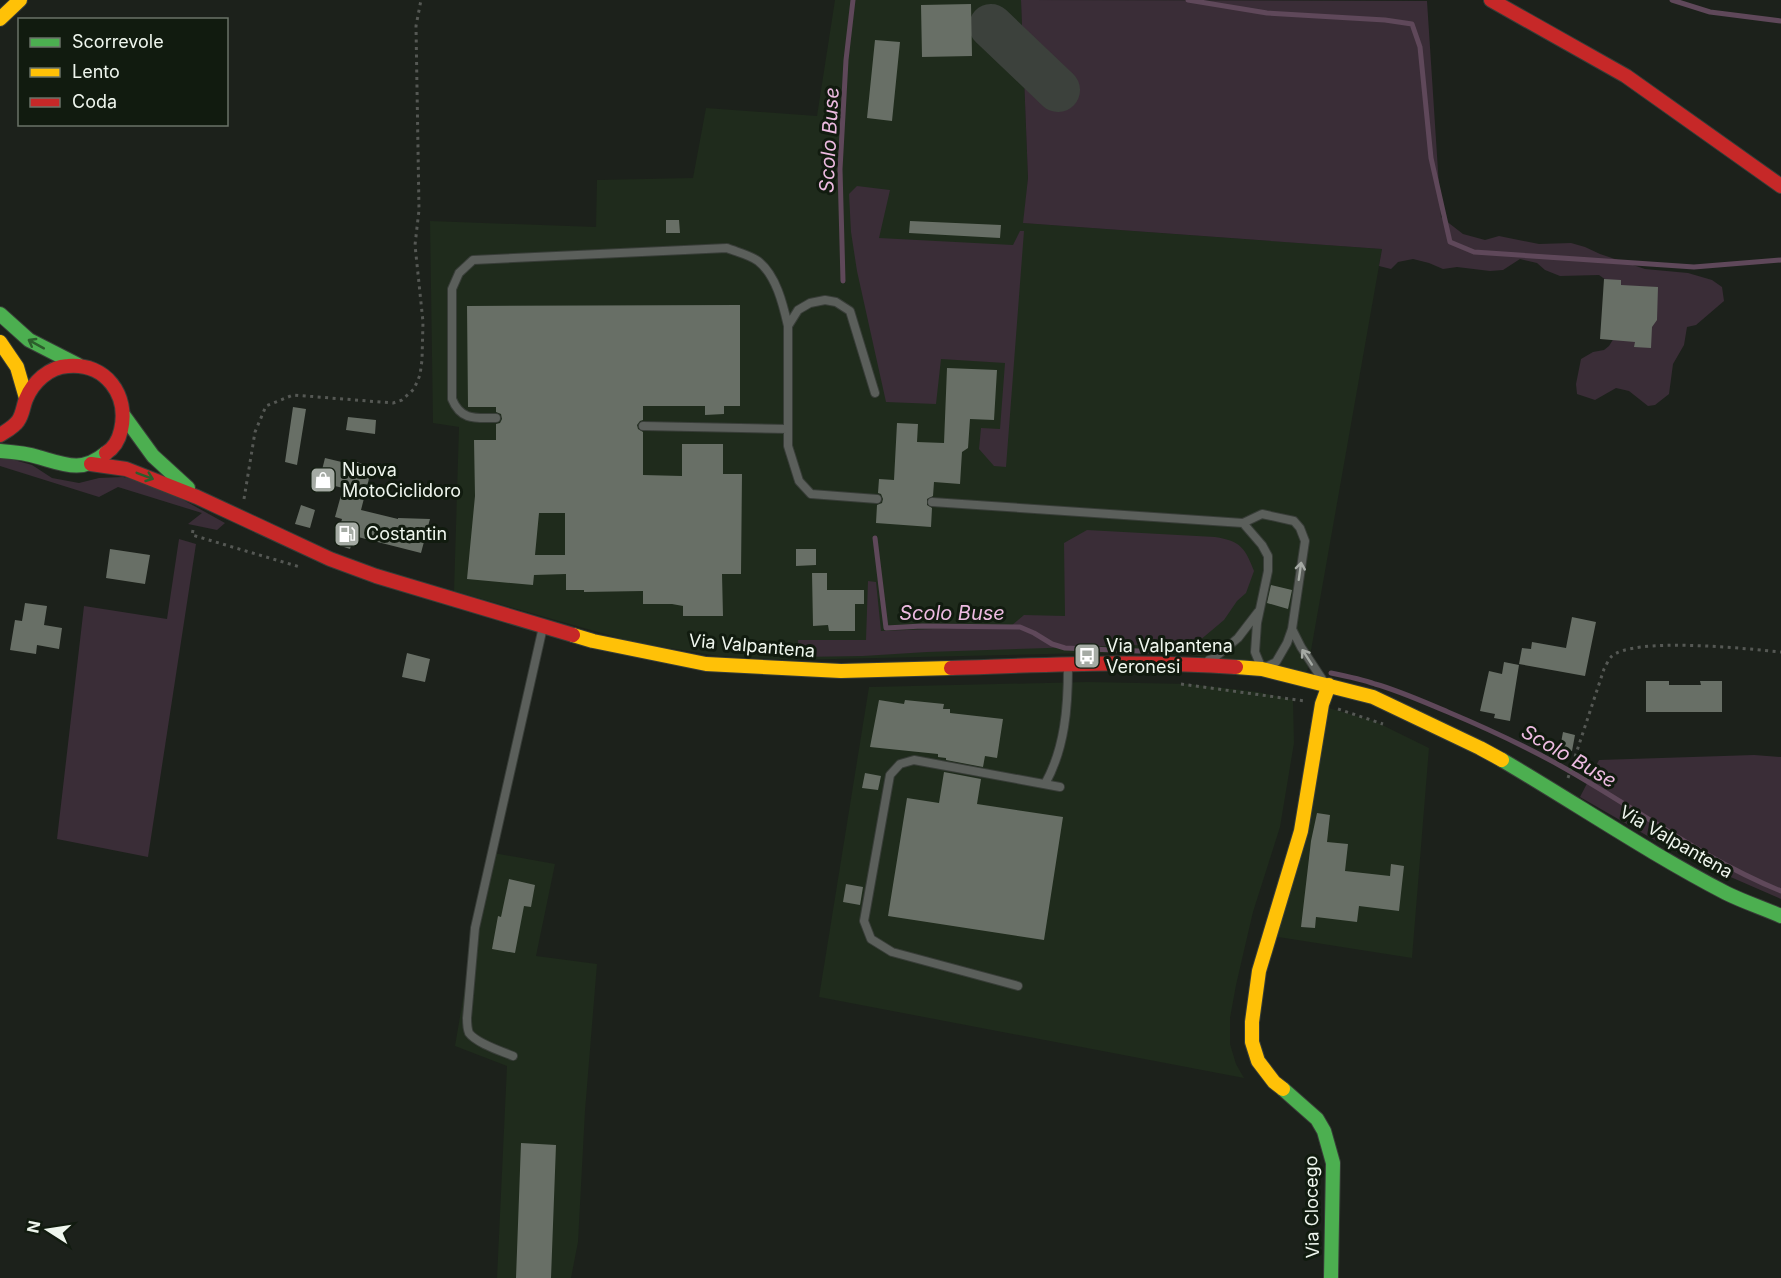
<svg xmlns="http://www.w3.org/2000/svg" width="1781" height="1278" font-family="Inter,sans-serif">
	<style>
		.built { fill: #1f2b1c }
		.green { fill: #3a2d37 }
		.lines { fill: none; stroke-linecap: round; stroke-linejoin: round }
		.stream { stroke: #5f485a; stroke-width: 5 }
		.taxiway { stroke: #3c413c; stroke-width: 44 }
		.building { fill: #686f66; fill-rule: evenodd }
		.lane-casing { stroke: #383d38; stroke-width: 10 }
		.fast-casing { stroke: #383d38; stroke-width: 16 }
		.slow-casing { stroke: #383d38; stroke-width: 16 }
		.jam-casing { stroke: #383d38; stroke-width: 16 }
		.path { stroke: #555854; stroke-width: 3; stroke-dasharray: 3 4.5; stroke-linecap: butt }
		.lane { stroke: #5b5f5b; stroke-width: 8 }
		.fast { stroke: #4caf50; stroke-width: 14 }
		.slow { stroke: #ffc107; stroke-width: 14 }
		.jam { stroke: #c62828; stroke-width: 14 }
		.oneway { stroke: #2c5e2c }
		.oneway2 { stroke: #a5aaa4 }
		.labels { text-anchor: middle; stroke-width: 6; stroke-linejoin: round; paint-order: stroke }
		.poi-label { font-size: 18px; fill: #eff6ee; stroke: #111b0f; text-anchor: start }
		.street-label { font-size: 18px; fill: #eff6ee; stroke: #111b0f }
		.water-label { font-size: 20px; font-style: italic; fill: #edbbe1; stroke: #111b0f }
	</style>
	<rect width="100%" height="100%" fill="#1c211b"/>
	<path class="built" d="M835,0H1021L1028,178L1024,223L1382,249L1307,673L1190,655L1088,653L792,660L718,656L633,642L454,591L459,427L433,423L430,221L596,227L597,180L693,178L706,108L817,116Z
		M1088,682L1189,684L1258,692L1293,700L1294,743L1280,827L1253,912L1236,985L1230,1018V1044L1236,1064L1244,1078L819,997L869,687Z
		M1318,705L1374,721L1429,748L1412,958L1272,936Z
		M488,852L555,864L536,956L597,964L585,1111L578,1242L571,1278H497L507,1066L455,1046Z"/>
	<path class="green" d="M1021,0L1427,1L1441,217L1463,234L1485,240L1499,236L1539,244L1571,243L1585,247L1600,254L1645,269L1688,273L1712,280L1722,287L1724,301L1696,325L1687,327L1684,345L1673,364L1669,394L1655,405L1648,406L1629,391L1616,388L1595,400L1577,394L1576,384L1581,359L1593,352L1604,350L1609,346L1614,338L1606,280L1599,275L1560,276L1545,270L1537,263L1520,259L1503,270L1490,271L1457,267L1443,269L1429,263L1413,259L1398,262L1391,269L1379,266L1382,249L1023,223L1028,178Z
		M857,186L890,190L879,238L1013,245L1020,231H1024L1006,467L994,466L979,449L981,428L1000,429L1005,363L941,359L936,404L886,402L857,271L851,232L849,194Z
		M0,456L32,465L52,478L79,483L99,478L123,477L158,486L225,523L217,530L188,524L202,513L118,487L99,497L0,466Z
		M1087,530L1215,537C1241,541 1245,548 1254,571L1246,593L1237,601L1224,620L1199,641L1174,644L927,652L863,656L799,657L798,640H866L868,581L876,582L881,631L1011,626L1024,615L1065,616L1064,543Z
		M179,539L196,544L148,857L57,839L84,606L167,619Z
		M1754,755L1781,757V899L1703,865L1658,842L1580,797L1599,760Z"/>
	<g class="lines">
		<path class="stream" d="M1188,0L1267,13L1385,20L1412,24L1420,47L1431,158L1450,242L1474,252L1694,267L1781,260
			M1672,0L1710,12L1781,21
			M843,281L840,169L846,60L853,0
			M875,538L886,628L922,626L1020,627L1034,633L1052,644L1065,648L1139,651L1212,649
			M1331,673C1346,676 1361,679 1375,684C1400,691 1424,702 1448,712C1486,728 1523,745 1559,765C1633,806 1702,859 1781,891"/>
		<path class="taxiway" d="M991,26L1058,90"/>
	</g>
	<path class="building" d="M971,4L972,56L922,57L921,5Z
		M875,40L900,42L892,121L867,118Z
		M666,220H679L680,233H666Z
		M910,221L1001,225L1000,238L909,233Z
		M1604,279L1621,280V285L1658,287L1657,320L1652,327L1651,348L1634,347L1635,342L1600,339Z
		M740,305V406H724V414L705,415V406H643V420L640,421L637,425L638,429L643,432V475L682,476V444H723V474H742L741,574H722L723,616H683V606L672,604H643V591L584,592V590H566V574L534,575L533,585L467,579L475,496L474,440H496V424L500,423L502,419L501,414L496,412V407H468L467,306ZM539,513H565V555H535Z
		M947,368L997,370L994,420L970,419L968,448L962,452L960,484L934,482L933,496L927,499V505L932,508L931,527L876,523L877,505L882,503L883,499L881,494L878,493L879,479L894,480L897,423L918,424L917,442L944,443Z
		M293,407L306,409L297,465L285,462Z
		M348,417L376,420L375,434L346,430Z
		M325,458L350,464L351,460L372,467L361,510L398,519V518L430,519L421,553L354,536L350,549L335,544L342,519L335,517L343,488L319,482Z
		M301,505L315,510L310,528L295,524Z
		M110,549L150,555L145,584L106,578Z
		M796,549H816V565L796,566Z
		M812,573H827V590H864V604H855V631H829L828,625L813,626Z
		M1271,585L1292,590L1288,609L1267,603Z
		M25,603L47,606L44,625L62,628L59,649L37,645L36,654L10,650L15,620L22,621Z
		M1572,617L1596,622L1585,676L1519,664L1522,648L1531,649L1532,642L1566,648Z
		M407,653L430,659L425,682L402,677Z
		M1504,662L1519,665L1510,721L1494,718L1495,714L1480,711L1489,671L1502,674Z
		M1646,681H1669V685H1701L1700,681H1722V712H1646Z
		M879,700L904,704L905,700L944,704L943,709H950V713L1003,719L997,758L985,756L983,767L946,760V758L938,757V754L870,747Z
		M1563,732L1575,735L1572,751L1560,748Z
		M944,772L981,779L977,804L1063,817L1044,940L888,916L907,798L939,803Z
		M865,773L881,776L878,790L862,788Z
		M1317,813L1330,815L1327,842L1348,844L1345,871L1390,876L1391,864L1404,866L1399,911L1359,906L1357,922L1316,917L1315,928L1301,927L1311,841Z
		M509,879L535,885L531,907L524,906L515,953L492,949L498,916L501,917Z
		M846,884L863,887L860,905L843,902Z
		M521,1143L556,1145L551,1278H516Z"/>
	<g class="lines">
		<g class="lane-casing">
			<path id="lane" d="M875,393L850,311L836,302L825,300L810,303L798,310L788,326V446L799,481L811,494L877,499
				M496,418C476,418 461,421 452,399V289L459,273L473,260L727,248C737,252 750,255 758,261C776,275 783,304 788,326
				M643,426L788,429
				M932,502L1243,523L1262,514L1294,521L1300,528L1305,541L1292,629L1287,643L1276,662L1262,669L1255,652L1257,623L1268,571V556L1262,545L1243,523
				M1292,629L1301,647L1322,679
				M1209,660L1213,659L1238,638L1258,612
				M1045,784C1065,748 1068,707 1068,667
				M1018,986L892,952L871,939L864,921L890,775L900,764L914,760L1060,787
				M513,1056C501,1051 476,1043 469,1033C467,1028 467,1023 467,1018L475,928L543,627"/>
		</g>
		<g class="fast-casing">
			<path id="fast" d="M0,314L29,340L78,365
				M124,416L153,456L188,488
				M0,451C13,452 26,453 38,457C66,465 82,473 106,453
				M1502,760C1577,804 1649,853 1726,893C1744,902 1763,908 1781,916
				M1283,1089L1317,1119L1324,1131L1333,1163L1331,1278"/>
		</g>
		<g class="slow-casing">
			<path id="slow" d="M0,19L20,0
				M0,342L17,367L26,398
				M573,635L593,641L706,664L841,671L951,668
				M1236,667L1262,669L1373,697L1480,748L1502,760
				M1283,1089L1274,1082L1258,1061L1252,1042V1022L1259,971L1301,831L1322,704L1329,685"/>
		</g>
		<g class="jam-casing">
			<path id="jam" d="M1491,0L1626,76L1781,186
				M0,435C6,431 14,427 18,421C23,414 23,406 26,399C33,382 49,367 68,366C106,363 129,395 121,430C119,439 114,448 106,453
				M91,464L126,469L197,497L330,559L376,576L573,635
				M951,668C1045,665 1141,660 1236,667"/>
		</g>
		<path class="path" d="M244,499L255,432L266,406L293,395L393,403L402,400L414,389L420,375L422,360L423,322L415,245L419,210L416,26L421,0
			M193,530L192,535L300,567
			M1181,684L1305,701
			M1338,709L1383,724
			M1568,778L1604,669C1606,666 1608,660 1611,657C1631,636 1751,649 1781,652"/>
		<use href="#lane" class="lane"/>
		<use href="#fast" class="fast"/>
		<use href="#slow" class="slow"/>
		<use href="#jam" class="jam"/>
	</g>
	<defs><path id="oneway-shaft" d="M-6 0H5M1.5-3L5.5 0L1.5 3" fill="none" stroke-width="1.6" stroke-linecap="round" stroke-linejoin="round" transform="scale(1.5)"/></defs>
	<g class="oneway">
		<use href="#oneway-shaft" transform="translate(36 344) rotate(-151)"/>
		<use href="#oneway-shaft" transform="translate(145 476) rotate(21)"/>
	</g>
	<g class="oneway2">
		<use href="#oneway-shaft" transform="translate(1300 571) rotate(-82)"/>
		<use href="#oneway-shaft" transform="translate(1307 657) rotate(-123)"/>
	</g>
	<defs>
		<g id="shop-square" transform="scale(1.35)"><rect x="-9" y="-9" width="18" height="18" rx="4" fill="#a5aba4" stroke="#111b0f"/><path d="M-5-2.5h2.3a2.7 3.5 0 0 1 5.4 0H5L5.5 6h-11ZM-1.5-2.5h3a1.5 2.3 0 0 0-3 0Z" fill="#fff"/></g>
		<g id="fuel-square" transform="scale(1.35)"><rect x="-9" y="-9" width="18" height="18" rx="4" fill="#a5aba4" stroke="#111b0f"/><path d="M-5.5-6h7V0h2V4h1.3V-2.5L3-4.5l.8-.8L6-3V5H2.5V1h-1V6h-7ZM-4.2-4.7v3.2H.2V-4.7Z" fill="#fff"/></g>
		<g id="bus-square" transform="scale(1.35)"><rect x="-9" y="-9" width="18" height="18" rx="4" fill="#a5aba4" stroke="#111b0f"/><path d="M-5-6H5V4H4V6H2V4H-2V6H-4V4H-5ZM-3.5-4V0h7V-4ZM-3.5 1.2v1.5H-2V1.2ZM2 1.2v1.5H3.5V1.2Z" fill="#fff"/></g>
	</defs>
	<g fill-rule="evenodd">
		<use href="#shop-square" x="323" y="480"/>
		<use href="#fuel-square" x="347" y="534"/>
		<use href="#bus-square" x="1087" y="656"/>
	</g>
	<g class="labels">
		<g class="poi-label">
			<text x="342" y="476">Nuova<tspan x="342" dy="21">MotoCiclidoro</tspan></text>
			<text x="366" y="540">Costantin</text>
			<text x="1106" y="652">Via Valpantena<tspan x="1106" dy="21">Veronesi</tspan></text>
		</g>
		<g class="street-label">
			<text transform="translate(752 646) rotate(5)" y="6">Via Valpantena</text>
			<text transform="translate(1676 842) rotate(30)" y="6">Via Valpantena</text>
			<text transform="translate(1312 1207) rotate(-91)" y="6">Via Clocego</text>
		</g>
		<g class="water-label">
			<text transform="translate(829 140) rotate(-87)" y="7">Scolo Buse</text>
			<text x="952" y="620">Scolo Buse</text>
			<text transform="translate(1569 756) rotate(30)" y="7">Scolo Buse</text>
		</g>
	</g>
	<rect x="18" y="18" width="210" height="108" fill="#111b0f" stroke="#6a7368" stroke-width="1.5"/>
	<rect x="30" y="38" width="30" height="9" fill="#4caf50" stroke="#6a7368" stroke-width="1.5"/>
	<text x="72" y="48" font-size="18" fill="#eff6ee">Scorrevole</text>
	<rect x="30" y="68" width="30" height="9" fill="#ffc107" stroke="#6a7368" stroke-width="1.5"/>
	<text x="72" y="78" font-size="18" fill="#eff6ee">Lento</text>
	<rect x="30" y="98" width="30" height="9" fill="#c62828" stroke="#6a7368" stroke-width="1.5"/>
	<text x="72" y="108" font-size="18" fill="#eff6ee">Coda</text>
	<g transform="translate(48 1230) rotate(282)" stroke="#111b0f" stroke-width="4.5" paint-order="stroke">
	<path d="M0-4.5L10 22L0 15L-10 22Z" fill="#eff6ee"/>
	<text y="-9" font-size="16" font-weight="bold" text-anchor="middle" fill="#eff6ee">N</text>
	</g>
</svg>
